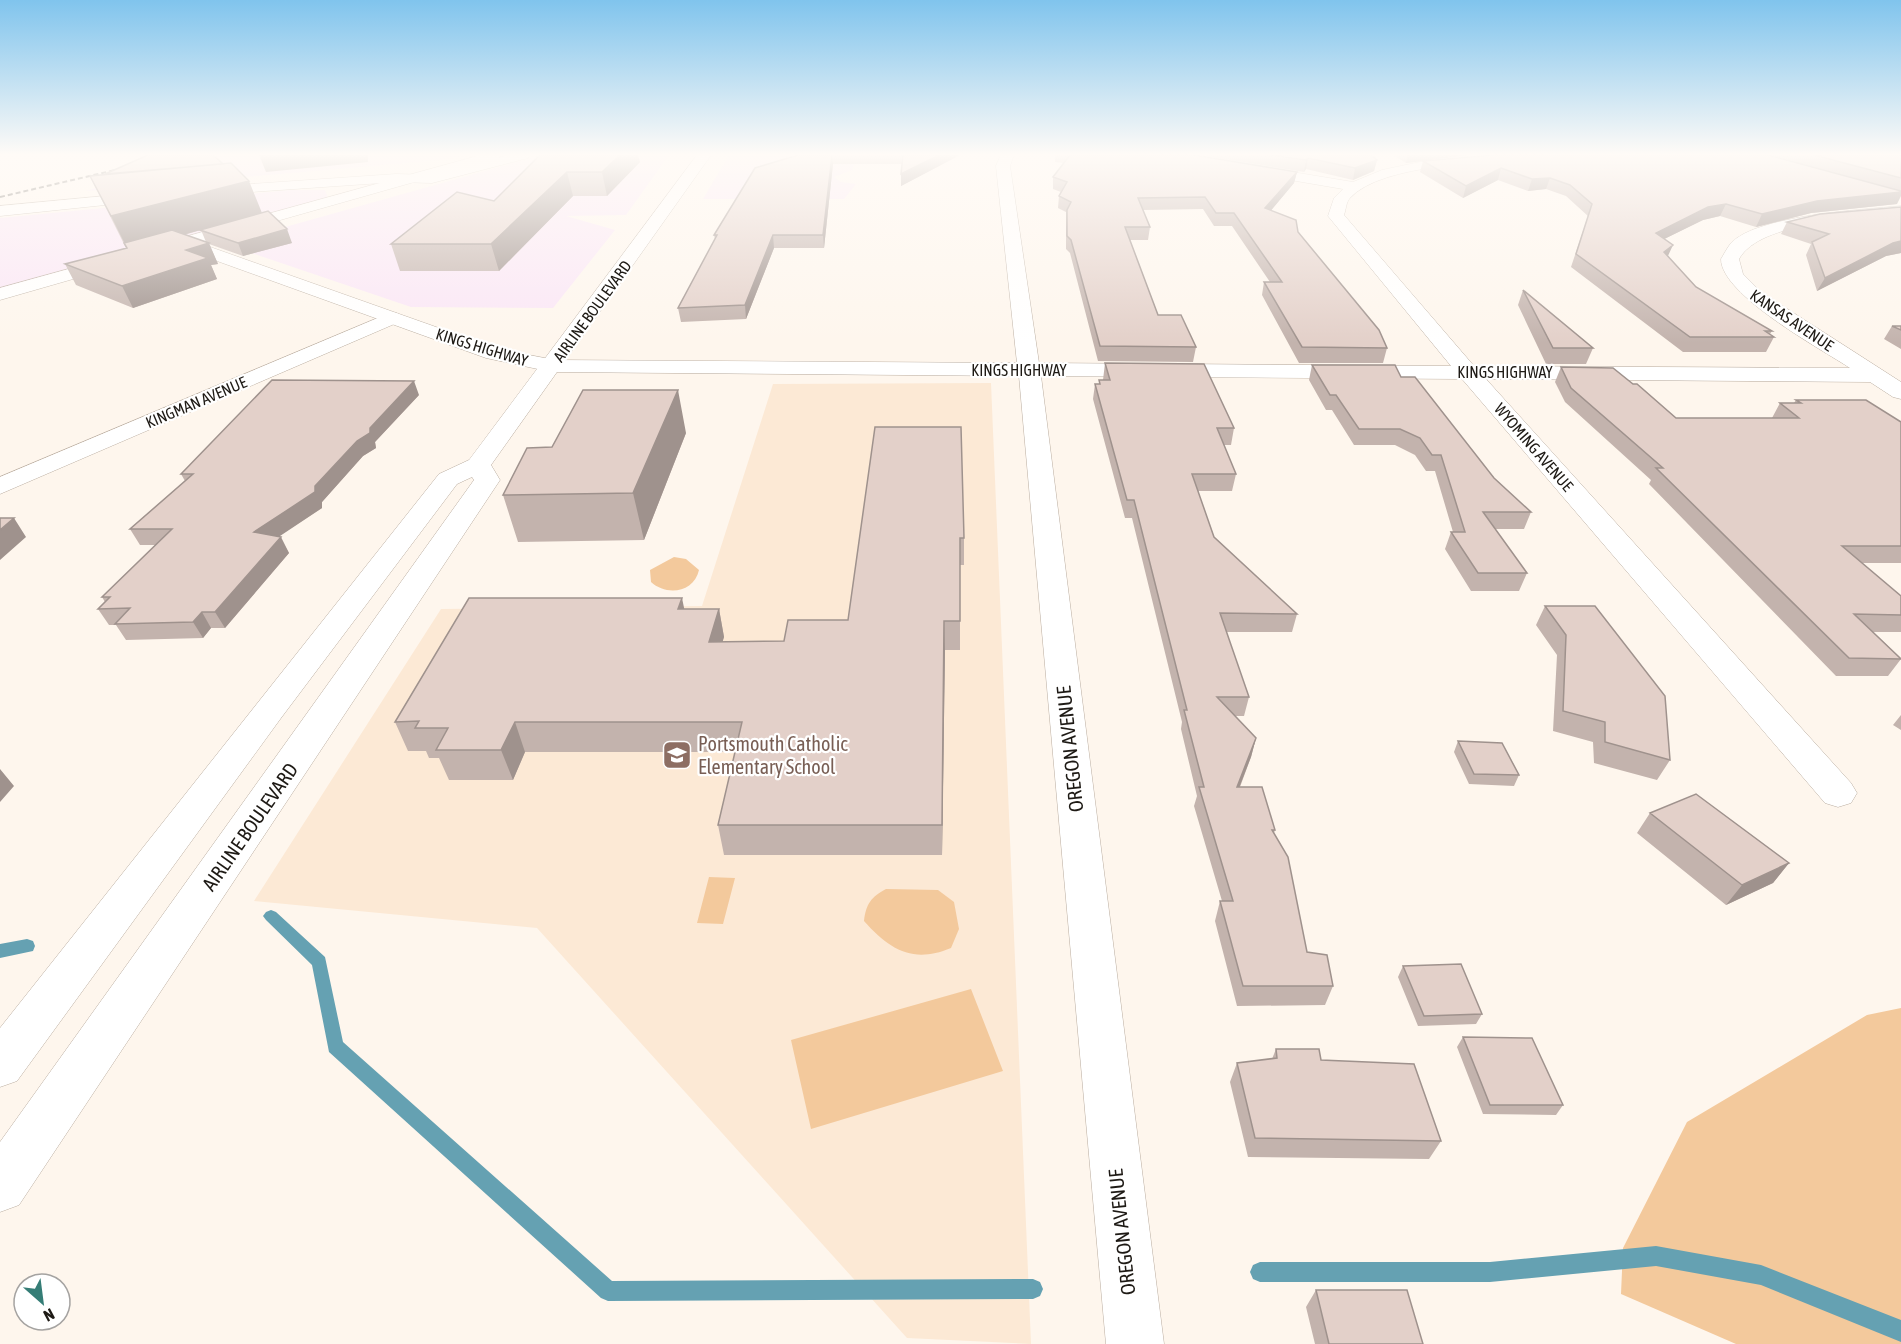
<svg xmlns="http://www.w3.org/2000/svg" width="1901" height="1344" font-family="'Asap Condensed',sans-serif">
	<style>
		.commercial { fill: #fae6f6 }
		.built { fill: #fce9d5 }
		.green { fill: #f3c99c }
		.lines { fill: none; stroke-linecap: round; stroke-linejoin: round }
		.stream { fill: #65a1b2; fill-rule: evenodd }
		.street-casing { stroke: #baada0; stroke-width: 1 }
		.secondary-casing { stroke: #baada0; stroke-width: 1 }
		.primary-casing { stroke: #baada0; stroke-width: 1 }
		.street { fill: #fff; fill-rule: evenodd }
		.secondary { fill: #fff; fill-rule: evenodd }
		.primary { fill: #fff; fill-rule: evenodd }
		.rail { stroke: #66615a; stroke-width: 2; stroke-dasharray: 5 3; stroke-linecap: butt }
		.wall { fill: #c3b3ad; fill-rule: evenodd }
		.shaded-wall { fill: #9f928d }
		.building { fill: #e3d0c9; stroke: #9f928d; stroke-width: 1.5 }
		.labels { text-anchor: middle; stroke-width: 4.5; stroke-linejoin: round; paint-order: stroke }
		.far-street-label { font-size: 16px; fill: #1e1a15; stroke: #fff }
		.education-label { font-size: 20px; fill: #785e54; stroke: #fff; text-anchor: start }
		.street-label { font-size: 20px; fill: #1e1a15; stroke: #fff }
	</style>
	<rect width="100%" height="100%" fill="#fef6ed"/>
	<path class="commercial" d="M204,155H468L440,160L86,191Z
		M542,155H669L626,215L566,216L615,230L553,308L411,307L225,244Z
		M729,155H858L852,170L834,177L841,182L856,184L844,199H703Z
		M291,190H325L328,198L0,289V218Z"/>
	<path class="built" d="M991,383L1031,1344L907,1338L537,928L254,901L441,609L702,606L773,384Z"/>
	<path class="green" d="M674,557L686,559L699,570C694,593 666,596 651,582L650,570Z
		M709,877L735,878L723,924L697,923Z
		M886,889L938,890L954,902L959,929L951,948C913,964 890,950 864,921C866,904 871,897 886,889Z
		M971,989L1003,1071L811,1129L791,1040Z
		M1901,1008V1344H1736L1621,1294L1623,1248L1687,1122L1867,1015Z"/>
	<g class="lines">
		<path class="stream" d="M271,910L276,912L325,957L343,1042L612,1281L1033,1279L1040,1282L1043,1289L1040,1296L1033,1299L608,1301L601,1298L329,1052L312,965L266,920L263,916L266,912Z
			M27,939L33,941L35,946L33,951L0,958V944Z
			M1656,1246L1761,1265L1901,1320V1342L1761,1285L1656,1266L1490,1282H1260L1253,1279L1250,1272L1253,1265L1260,1262H1490Z"/>
		<g class="street-casing">
			<path id="street" d="M1001,155H1014L1010,166L1039,363L1451,366L1328,216L1334,198L1343,189L1167,159L1161,155H1189L1353,182L1382,170L1420,162L1483,155H1545L1539,159C1493,162 1382,163 1350,198C1346,202 1346,210 1344,215L1474,366L1850,368C1821,349 1721,295 1721,259C1724,254 1727,248 1731,243C1758,215 1862,210 1901,206V216C1860,220 1761,220 1739,259L1743,274L1761,292L1901,382V399L1893,397L1870,382L1486,379L1851,783L1857,793L1851,803L1838,807L1825,803L1462,379L1041,376L1164,1344H1106L1019,376L552,372L544,371L541,366L544,361L552,360L1017,363L996,166Z
				M392,312L399,314L402,318L399,322L0,494V477Z"/>
		</g>
		<g class="secondary-casing">
			<path id="secondary" d="M481,155H501L499,158L199,243L498,349L560,361L563,366L560,371L552,372L486,358L181,248L0,300V288Z"/>
		</g>
		<g class="primary-casing">
			<path id="primary" d="M509,155H530L528,158L432,183L396,182L208,195L201,191L208,187L396,174L432,175Z
				M697,155H711L491,465L500,480L19,1205L0,1212V1142L474,480L472,477L457,484L281,718L17,1081L0,1087V1028L439,474L469,460Z
				M148,192L156,197L153,200L0,216V206Z"/>
		</g>
		<use href="#street" class="street"/>
		<use href="#secondary" class="secondary"/>
		<use href="#primary" class="primary"/>
		<path class="rail" d="M0,197L128,167"/>
	</g>
	<path class="wall" d="M540,155H638L640,162L607,196H573L499,271H400L391,244L494,201Z
		M798,155H960L901,186L902,164H833L824,248H774L746,319L681,322L678,308L715,239L714,235Z
		M1055,155H1194L1297,172L1294,183L1271,210L1298,232L1387,348L1383,363H1299L1262,295L1264,282H1270L1232,226H1214L1203,209L1143,210L1150,227L1148,240H1130L1158,315L1196,347L1193,362L1098,361L1070,253L1066,249V212L1058,208L1059,196L1061,192L1053,189V177L1064,163L1055,162Z
		M1200,155H1371L1377,160L1374,171L1353,180L1306,169L1304,172Z
		M1393,155H1469L1406,163Z
		M1769,155H1901V191Z
		M1423,161L1897,204L1811,213L1756,227L1720,216L1703,220L1664,239L1668,256L1696,287L1772,331L1770,334L1774,337L1766,352H1683L1571,267L1588,216L1566,196L1546,189L1528,191L1498,180L1463,198L1420,172Z
		M90,176L262,213L292,243L243,256L209,244L218,264L211,265L217,279L133,308L76,285L65,264L126,248ZM201,230L206,242L184,235Z
		M1901,207V253L1886,256L1817,291L1806,255L1811,244L1781,234L1787,222Z
		M1523,290L1593,348L1586,364H1546L1518,305Z
		M1892,326H1901V349L1884,339Z
		M1105,363L1234,428L1231,445H1224L1236,474L1232,491H1198L1214,537L1297,614L1292,632H1226L1249,697L1244,716H1235L1256,738L1251,757L1240,787L1275,830L1274,833L1307,952L1333,986L1325,1005L1237,1006L1215,921L1220,901H1222L1194,806L1197,796L1181,729L1182,722L1132,518H1125L1093,399L1095,384H1099V380H1103Z
		M1312,365L1401,377L1494,478L1531,512L1524,529H1495L1527,573L1519,591H1471L1445,549L1451,532H1453L1435,471H1426L1415,455L1395,445H1354L1332,410H1326L1309,380Z
		M1561,367L1633,384L1676,418H1772L1780,403H1794L1796,400L1901,422V563H1862L1901,596V632H1873L1901,658V659L1888,676H1836L1649,484L1651,480L1565,402L1555,382Z
		M419,395L375,442L376,448L363,456L322,502V508L279,536L289,553L225,628H211L203,638L126,640L116,625H109L98,609L105,602L102,597L155,545H140L130,529L185,481L181,474Z
		M875,427L964,538V565H960V650H945L942,855H724L718,825L735,752H525L513,780H449L439,758H429L426,751H408L395,722L684,609H719L724,637L722,642L784,641L848,620Z
		M686,433L644,540L518,542L503,495L552,447Z
		M1545,606L1670,760L1657,780L1594,763L1593,742L1553,731L1557,655L1536,625Z
		M1901,715V730L1893,725Z
		M1458,741L1519,775L1514,786L1469,784L1454,752Z
		M1650,813L1789,863L1773,883L1726,905L1637,833Z
		M1403,966L1482,1014L1476,1024L1418,1026L1398,977Z
		M1463,1037L1563,1105L1556,1115L1483,1114L1457,1047Z
		M1276,1049L1321,1060L1441,1141L1429,1159L1248,1157L1230,1082L1237,1063L1272,1059Z
		M1316,1290L1423,1344H1315L1306,1307Z"/>
	<path class="shaded-wall" d="M259,155H368V162L266,172Z
		M620,155H638L640,162L607,196L602,172Z
		M832,155L833,164L824,248L823,235Z
		M939,155H960L901,186V174Z
		M1408,155H1469L1406,163Z
		M1308,158L1306,169L1304,172L1306,160Z
		M1377,160L1374,171L1353,180L1355,168Z
		M1501,168L1498,180L1463,198L1466,186Z
		M567,172L573,196L499,271L491,244Z
		M1297,172L1294,183L1263,220L1265,208Z
		M1550,178L1546,189L1528,191L1532,179Z
		M249,181L262,213L128,250L111,216Z
		M1901,192V196L1897,204L1811,213L1756,227L1762,214L1817,201Z
		M1726,204L1720,216L1703,220L1650,246L1656,233L1708,207Z
		M287,229L292,243L243,256L238,243Z
		M773,235L774,248L746,319L745,305Z
		M1901,241V253L1886,256L1817,291L1825,278L1893,243Z
		M209,243L218,264L211,265L217,279L133,308L122,286L186,250Z
		M1673,245L1667,258L1664,252Z
		M414,381L419,395L375,442L376,448L363,456L322,502V508L262,548L254,532L315,486L357,441Z
		M678,390L686,433L644,540L633,493Z
		M14,518L26,537L0,560V530Z
		M281,537L289,553L225,628L215,612Z
		M682,598L688,627L678,609Z
		M719,609L724,637L714,671L709,642Z
		M202,612L211,628L203,638L193,622Z
		M944,621L945,650L942,855V825Z
		M515,722L525,752L513,780L501,750Z
		M1256,738L1251,757L1232,806L1237,787Z
		M0,769L14,786L0,802Z
		M1789,863L1773,883L1726,905L1742,885Z"/>
	<path class="building" d="M148,155H213L223,164L105,174Z
		M540,155H620L602,172H567L491,244H391L457,192L494,201Z
		M798,155H832L823,235H773L745,305L678,308L717,235H714L755,168Z
		M903,155H939L901,174Z
		M1070,155H1194L1297,172L1265,208L1296,220L1298,232L1379,330L1387,348L1302,347L1264,282H1282L1234,213H1216L1205,197L1138,198L1150,227H1125L1158,315H1181L1196,347L1100,346L1071,240L1067,236V210L1071,202L1059,196L1067,182L1053,177Z
		M1270,155H1371L1377,160L1355,168L1308,158L1306,160Z
		M1494,155H1768L1901,191V192L1817,201L1762,214L1726,204L1708,207L1656,233L1673,245L1664,252L1696,287L1772,331H1765L1774,337H1690L1576,254L1592,204L1570,185L1550,178L1532,179L1501,168L1466,186L1423,161Z
		M1814,155H1901V178Z
		M231,163L249,181L111,216L90,176Z
		M1901,207V241L1893,243L1825,278L1812,242L1829,234L1787,222L1820,214Z
		M268,211L287,229L238,243L200,230Z
		M172,230L209,243L186,250L208,258L122,286L65,264L127,248L124,243Z
		M1523,290L1593,348H1553Z
		M1892,326H1901V330Z
		M1105,363L1204,364L1234,428H1217L1236,474H1192L1214,537L1297,614L1220,613L1249,697H1217L1256,738L1237,787H1262L1275,830H1272L1288,857L1307,952L1327,955L1333,986H1243L1220,901H1233L1199,787H1204L1184,710H1187L1134,500H1127L1095,384H1100L1099,380H1110Z
		M1312,365H1395L1401,377H1415L1494,478L1531,512H1483L1527,573H1478L1451,532H1465L1441,455H1432L1420,438L1400,429H1359L1336,395H1330Z
		M1561,367L1613,368L1633,384H1637L1676,418H1799L1780,403H1801L1796,400H1866L1901,422V546H1842L1901,596V615L1854,614L1901,659L1849,658L1656,468H1663L1571,388Z
		M272,380L414,381L370,428V433L357,441L315,486V492L254,532L281,537L215,612H202L193,622L115,624L130,608L98,609L110,597H102L172,529H130L193,474H181Z
		M583,390H678L633,493L503,495L527,448L552,447Z
		M875,427H961L964,538H960V621H944L942,825H718L742,722H515L501,750H436L448,728H415L419,721L395,722L469,598H682L678,609H719L709,642L784,641L788,620H848Z
		M0,518H14L0,530Z
		M1545,606H1595L1665,696L1670,760L1605,742V722L1563,711L1566,635Z
		M1458,741L1502,743L1519,775L1474,774Z
		M1696,794L1789,863L1742,885L1650,813Z
		M1461,964L1482,1014L1424,1016L1403,966Z
		M1463,1037L1532,1038L1563,1105H1490Z
		M1276,1049H1319L1321,1060L1414,1064L1441,1141L1255,1138L1237,1063L1277,1058Z
		M1316,1290H1407L1423,1344H1329Z"/>
	<linearGradient id="sky" x2="0" y2="1"><stop stop-color="#80c4ed"/><stop offset="0.45" stop-color="#fffbf7"/><stop offset="1" stop-color="#fffbf7" stop-opacity="0"/></linearGradient>
	<rect width="1901" height="343" fill="url(#sky)"/>
	<defs>
		<g id="school-square" transform="scale(1.5)"><rect x="-9" y="-9" width="18" height="18" rx="4" fill="#8d6e63" stroke="#fff"/><path d="M0-5L7-2L0 1L-7-2ZM-4 1L0 2.5L4 1V4Q0 6-4 4Z" fill="#fff"/></g>
	</defs>
	<g fill-rule="evenodd">
		<use href="#school-square" x="677" y="755"/>
	</g>
	<g class="labels">
		<g class="far-street-label">
			<text transform="translate(592 311) rotate(-54)" y="6">AIRLINE BOULEVARD</text>
			<text transform="translate(1792 320) rotate(34)" y="6">KANSAS AVENUE</text>
			<text transform="translate(482 347) rotate(17)" y="6">KINGS HIGHWAY</text>
			<text x="1019" y="376">KINGS HIGHWAY</text>
			<text x="1505" y="378">KINGS HIGHWAY</text>
			<text transform="translate(196 402) rotate(-23)" y="6">KINGMAN AVENUE</text>
			<text transform="translate(1534 447) rotate(49)" y="6">WYOMING AVENUE</text>
		</g>
		<g class="education-label">
			<text x="698" y="751">Portsmouth Catholic<tspan x="698" dy="23">Elementary School</tspan></text>
		</g>
		<g class="street-label">
			<text transform="translate(1070 749) rotate(-96)" y="7">OREGON AVENUE</text>
			<text transform="translate(250 827) rotate(-55)" y="7">AIRLINE BOULEVARD</text>
			<text transform="translate(1122 1232) rotate(-96)" y="7">OREGON AVENUE</text>
		</g>
	</g>
	<g transform="translate(42 1302) rotate(152)"><circle r="28" fill="#ffffff" stroke="#a5a3a1" stroke-width="1.5"/>
	<path d="M0-4.5L10 22L0 15L-10 22Z" fill="#357d76"/>
	<text y="-9" font-size="16" font-weight="bold" text-anchor="middle" fill="#1e1a15">N</text>
	</g>
</svg>
